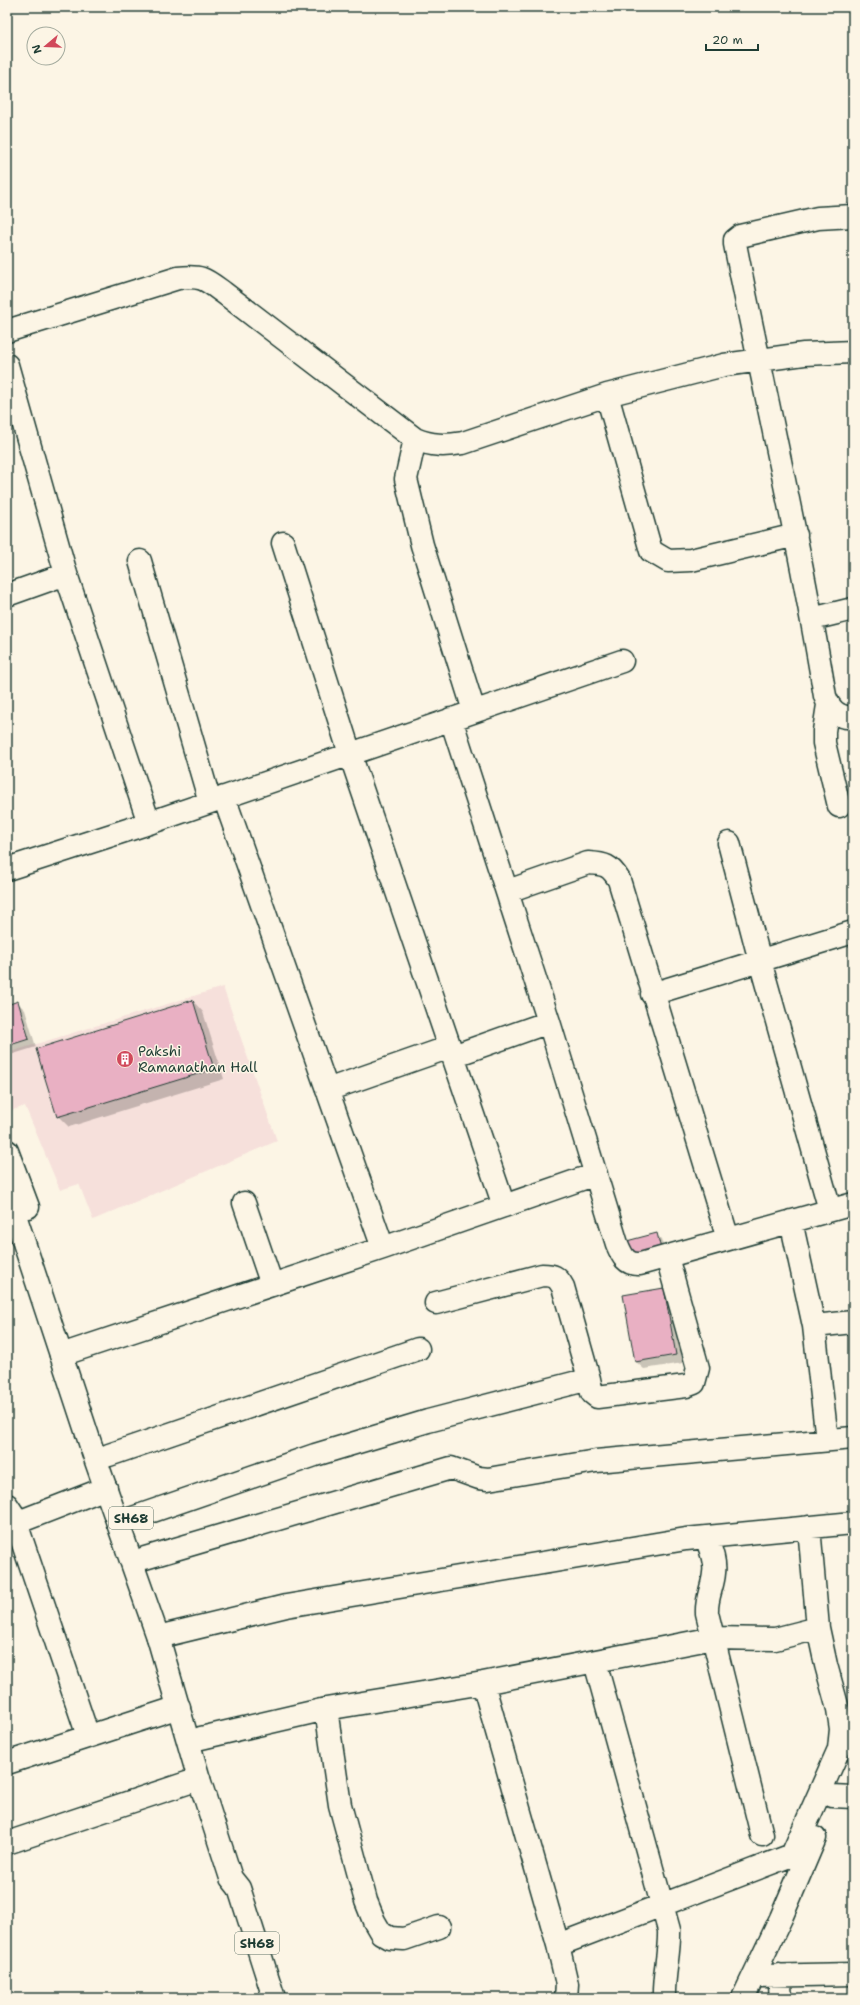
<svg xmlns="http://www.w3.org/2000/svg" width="860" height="2005" font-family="'Shantell Sans',sans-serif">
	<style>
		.built { fill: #f6e0db }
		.shadow { fill: #0003 }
		.building { fill: #e9b0c3; stroke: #1f3d34 }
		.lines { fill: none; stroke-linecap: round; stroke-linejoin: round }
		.minor-casing { stroke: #1f3d34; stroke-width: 25 }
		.major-casing { stroke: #1f3d34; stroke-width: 25 }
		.minor { stroke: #fcf5e5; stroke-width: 22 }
		.major { stroke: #fcf5e5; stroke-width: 22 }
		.labels { text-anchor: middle; stroke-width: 3; stroke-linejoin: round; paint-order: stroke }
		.shield { fill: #fcf5e5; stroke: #617469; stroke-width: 1 }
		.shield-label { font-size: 13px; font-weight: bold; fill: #1f3d34 }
		.poi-label { font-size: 14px; fill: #1f3d34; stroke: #fcf5e5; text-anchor: start }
	</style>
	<rect width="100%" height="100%" fill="#fcf5e5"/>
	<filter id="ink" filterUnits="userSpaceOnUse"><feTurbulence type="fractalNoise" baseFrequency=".025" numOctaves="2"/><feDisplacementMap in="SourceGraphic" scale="8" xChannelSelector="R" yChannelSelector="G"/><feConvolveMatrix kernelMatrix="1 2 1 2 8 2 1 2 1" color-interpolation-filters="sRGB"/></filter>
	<g filter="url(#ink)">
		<path class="built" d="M223,987L277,1141L93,1220L79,1184L60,1190L25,1106L7,1112V1053Z"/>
		<path class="shadow" d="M193,1001L203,1012L224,1079L69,1127L58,1116Z
			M18,1003L25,1010L36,1047L7,1056V1006Z
			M656,1234L661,1239L666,1254L624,1243Z
			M664,1289L672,1297L683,1363L644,1369L636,1362Z"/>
		<path class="building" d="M193,1000L214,1069L57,1117L36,1049Z
			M18,1001L29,1039L7,1046V1005Z
			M657,1233L661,1249L627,1258L623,1242Z
			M664,1288L676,1355L635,1362L623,1295Z"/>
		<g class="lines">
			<g class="minor-casing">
				<path id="minor" d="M853,216L818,218L740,236L735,240V244C765,395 800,544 825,696C829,708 838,719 853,717
					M7,331L178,278C202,275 205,279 224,293L415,439C432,446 445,446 463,443L607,395L724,365L804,354L853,352
					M7,365L66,574L149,823
					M607,395L651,551L668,561L691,560L796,535
					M415,439L406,479L422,545L474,711
					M283,543L350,754L504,1206
					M140,561L210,802
					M7,595L66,574
					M812,619L853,609
					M828,705L824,731V743L839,806
					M451,719L549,1022L617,1244C622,1256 626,1265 640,1264L853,1204
					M224,797L383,1248
					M729,843L760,961L830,1210
					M7,869L149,823L622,661
					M508,891L588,863C605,864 610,865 619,880L728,1239
					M652,994L853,932
					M453,1056L549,1022
					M327,1090L450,1047
					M244,1203L272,1285
					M791,1221L814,1326L827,1440
					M436,1303L542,1275C553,1275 557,1276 563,1287L589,1379
					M814,1326L853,1322
					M61,1355L383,1248L596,1174
					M109,1455L418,1349
					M7,1505L13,1514L88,1736
					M16,1523L106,1488
					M118,1523L315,1455L428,1421L589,1379L592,1393L597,1397L686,1386L694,1383L698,1368L667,1257
					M706,1537C710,1548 716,1561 714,1573C713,1587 706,1598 707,1613L762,1835
					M145,1558L451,1468L479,1478L488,1479L596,1461L853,1438
					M158,1637L286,1606L686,1539L853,1523
					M595,1662L669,1930C670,1953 663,1975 664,1998
					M483,1683L558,1945L567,1984L566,1998
					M326,1709L340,1805L366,1901L374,1921L381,1933L390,1938L404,1939L439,1927
					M201,1738L326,1709L483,1683L714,1638L775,1639L818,1628
					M7,1763L179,1707
					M832,1796L853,1797
					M7,1843L199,1779
					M792,1855L839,1749L841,1729L838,1709L826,1665L818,1628L809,1527
					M558,1945L805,1850
					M779,1975L781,1998
					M754,1976L853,1974
					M743,1998L781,1918L815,1838"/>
			</g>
			<g class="major-casing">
				<path id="major" d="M7,1151L28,1207
					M7,1191L96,1461L158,1637L199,1779L231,1878L239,1888L274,1998"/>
			</g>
			<use href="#minor" class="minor"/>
			<use href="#major" class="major"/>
		</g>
	</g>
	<defs>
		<g id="building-disc" transform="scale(0.9)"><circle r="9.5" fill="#d1495b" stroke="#fcf5e5"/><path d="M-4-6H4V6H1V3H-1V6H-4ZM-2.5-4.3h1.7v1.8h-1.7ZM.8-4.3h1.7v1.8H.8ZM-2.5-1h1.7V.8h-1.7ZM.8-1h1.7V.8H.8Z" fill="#fff"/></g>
	</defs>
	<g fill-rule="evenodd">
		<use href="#building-disc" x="125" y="1059"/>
	</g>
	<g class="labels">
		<g class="shield">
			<rect x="109" y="1507" width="44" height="22" rx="3"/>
			<rect x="235" y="1932" width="44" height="22" rx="3"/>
		</g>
		<g class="shield-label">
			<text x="131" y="1523">SH68</text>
			<text x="257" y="1948">SH68</text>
		</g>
		<g class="poi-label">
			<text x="138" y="1056">Pakshi<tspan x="138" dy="16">Ramanathan Hall</tspan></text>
		</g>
	</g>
	<rect width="860" height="2005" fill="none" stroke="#fcf5e5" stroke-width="24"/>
	<rect x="12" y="12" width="836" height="1981" fill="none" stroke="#1f3d34" stroke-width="1.5" filter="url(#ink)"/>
	<g transform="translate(46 46) rotate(251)"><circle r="19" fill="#fcf5e5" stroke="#a4ab9e"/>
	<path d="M0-3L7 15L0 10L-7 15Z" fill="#d1495b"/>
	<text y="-6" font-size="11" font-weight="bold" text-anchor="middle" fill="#1f3d34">N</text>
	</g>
	<path d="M706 44v6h52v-6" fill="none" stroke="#1f3d34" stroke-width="2"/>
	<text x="712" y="44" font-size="12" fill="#1f3d34" stroke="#fcf5e5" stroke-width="3" paint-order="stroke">20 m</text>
</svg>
